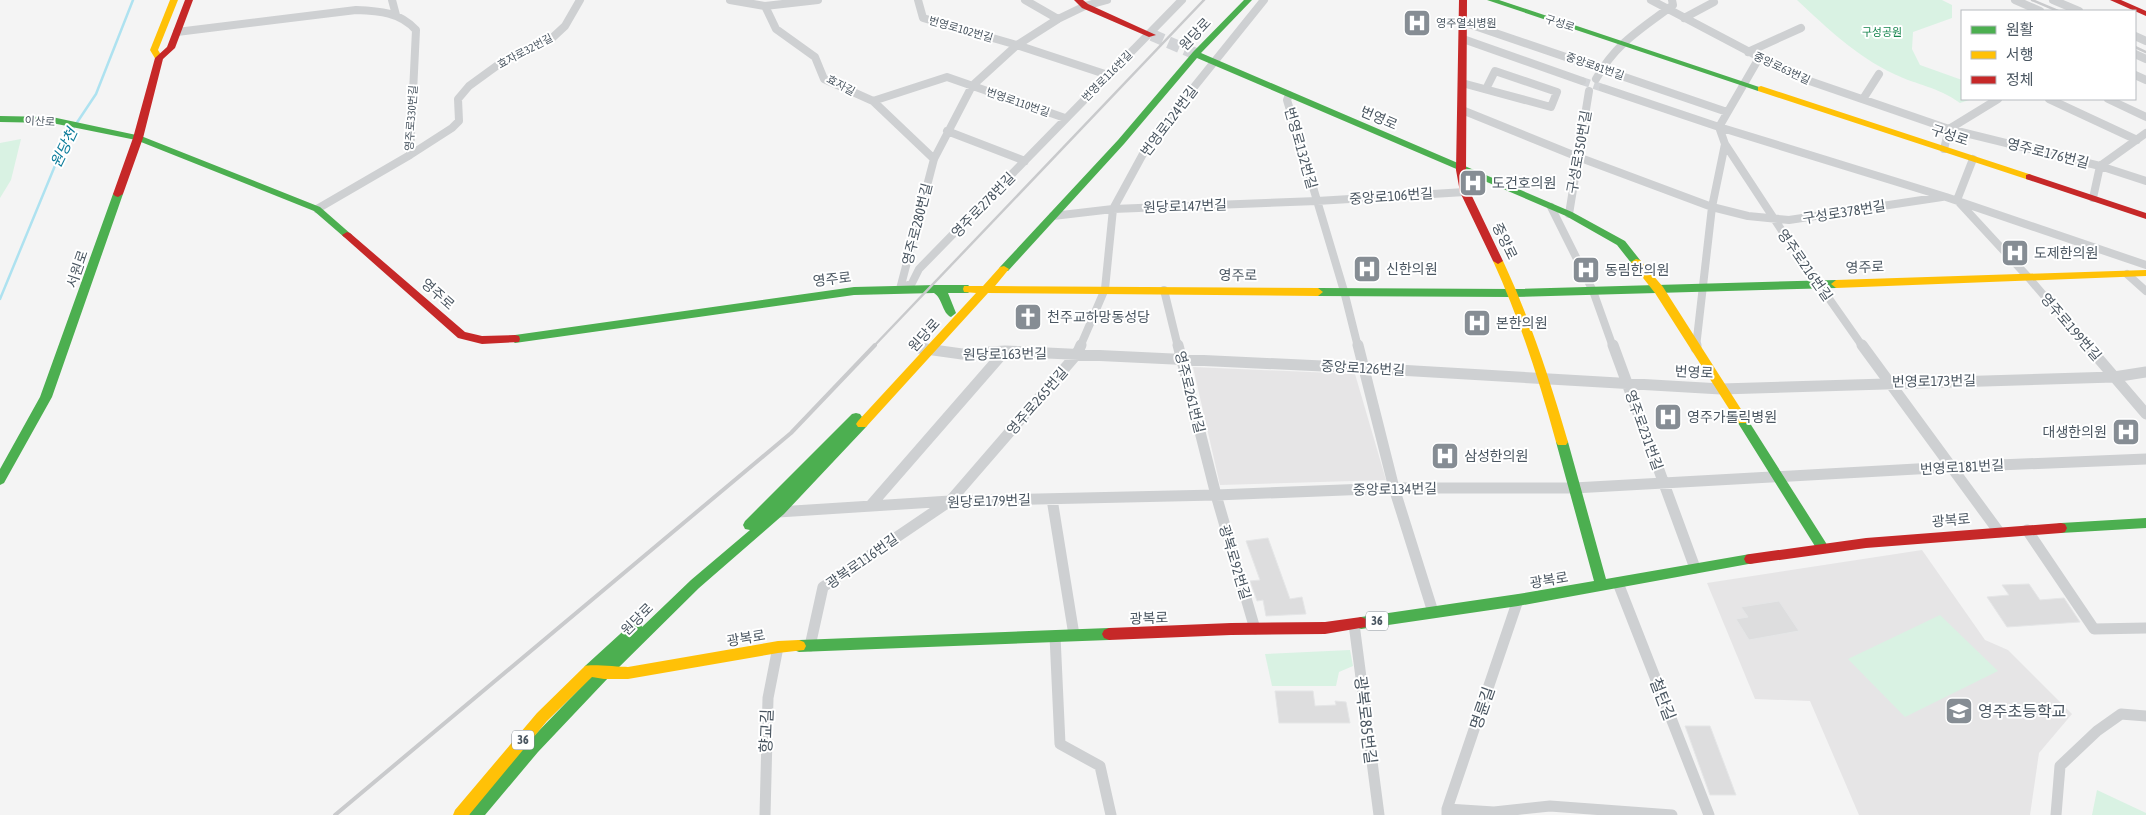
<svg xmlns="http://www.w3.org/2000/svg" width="2146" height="815" font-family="'Asap Condensed','Noto Sans KR',sans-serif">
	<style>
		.education { fill: #e6e5e6 }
		.green { fill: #d9f2e3 }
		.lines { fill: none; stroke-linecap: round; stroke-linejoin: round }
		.stream { stroke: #aee2f0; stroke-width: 2.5 }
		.building { fill: #ddddde; stroke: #e5e6e7 }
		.street-tunnel { stroke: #d2d4d7; stroke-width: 8; stroke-dasharray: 8 4.5; stroke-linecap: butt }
		.secondary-tunnel { stroke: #d2d4d7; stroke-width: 12; stroke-dasharray: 12 6; stroke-linecap: butt }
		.street-far1 { stroke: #ced0d2; stroke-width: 8 }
		.street { stroke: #ced0d2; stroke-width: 11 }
		.fast { fill: #4caf50; fill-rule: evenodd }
		.slow { fill: #ffc107; fill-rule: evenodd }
		.jam { fill: #c62828; fill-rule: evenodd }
		.rail-far1 { stroke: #c9cacc; stroke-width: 2.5 }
		.rail { stroke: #c9cacc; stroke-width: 4 }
		.labels { text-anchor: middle; stroke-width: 4; stroke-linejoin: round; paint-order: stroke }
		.far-poi-label { font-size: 11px; fill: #4a5661; stroke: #fff; text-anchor: start }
		.far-street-label { font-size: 11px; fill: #4a5661; stroke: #fff }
		.far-park-label { font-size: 11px; fill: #17864f; stroke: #fff }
		.shield { fill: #fff; stroke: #808990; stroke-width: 1 }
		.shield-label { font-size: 12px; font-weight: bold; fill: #4a5661 }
		.street-label { font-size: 14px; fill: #4a5661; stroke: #fff }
		.poi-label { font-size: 14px; fill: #4a5661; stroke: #fff; text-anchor: start }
		.water-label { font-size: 15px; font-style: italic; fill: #0c7c9b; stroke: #fff }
		.near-street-label { font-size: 16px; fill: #4a5661; stroke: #fff }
		.near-poi-label { font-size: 16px; fill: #4a5661; stroke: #fff; text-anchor: start }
	</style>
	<rect width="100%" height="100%" fill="#f4f4f4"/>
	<path class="education" d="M1193,367L1355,374L1386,480L1220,485Z
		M1922,550L1985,640L2008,650L2072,714L2039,753L2030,815H1859L1810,701L1755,699L1707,583Z"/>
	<path class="green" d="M1797,0H1942L1952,5V18L1913,32L1912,49L1920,65L1962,80V99H1985H1972L1960,103C1936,86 1919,86 1894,74C1856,56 1827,28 1797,0Z
		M21,139L11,180L0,198V143Z
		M1940,615L1998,671L1905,717L1848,659Z
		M1350,650L1353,666L1339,672L1336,686H1272L1265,654Z
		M2097,790L2146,813V815H2092Z"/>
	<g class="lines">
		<path class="stream" d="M0,299L66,139L96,94L133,0"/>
	</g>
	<path class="building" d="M1268,538L1290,599L1302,597L1306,614L1266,616L1263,600L1257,601L1250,581L1260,580L1246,541Z
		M2029,584L2040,600L2064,598L2080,622L2007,627L1987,597L2009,595L2002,585Z
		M1779,601L1799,631L1749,640L1736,619L1748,617L1741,607Z
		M1275,691H1313L1315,706L1336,705L1335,701L1346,702L1350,723H1279Z
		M1685,726H1710L1736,795H1710Z"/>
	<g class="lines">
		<path class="street-tunnel" d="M1582,81L1603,88"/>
		<path class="secondary-tunnel" d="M1152,35L1196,54"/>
		<path class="street-far1" d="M392,0L396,15
			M730,0L765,6L776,29L815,57L824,79L873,101L934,159
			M918,0L923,18L1017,45L1108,75
			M1025,0L1058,19
			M1651,0L1795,76L1949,129L2100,166L2146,181
			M2015,0L2040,11
			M2053,0L2079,11
			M765,6L818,0
			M1684,18L1714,2
			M1463,22L1727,112
			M177,32L356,10C379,11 400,12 416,30L410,155L317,209
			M2135,36L2146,41
			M1463,39L1582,81
			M1748,52L1801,28
			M2135,54L2146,59
			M2135,75L2146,80
			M1596,79C1616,43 1641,29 1673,5L1672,0
			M1462,83L1551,107L1557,92L1495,71L1486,89
			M1603,88L1719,127L1946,197L2146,265
			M1289,95L1287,100L1344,291L1358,347
			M1863,99L1879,74
			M2049,99L2137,140
			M2108,99L2146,117
			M873,101L947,77L1065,118
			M1462,110L1578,157L1712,207L1748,216L1789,220L1942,197
			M947,131L1025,161
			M1725,144L1790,243L1863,347
			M1944,149L1949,129L1998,99
			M410,155L452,128L459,121L458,99L469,86L502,62L551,39L565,26L580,0
			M1973,159L1957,200L2028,277L2088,347
			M2093,198L2100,166L2146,133
			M1551,207L1593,291L1613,347
			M1569,214L1589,91
			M1053,216L1113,209L1317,201L1465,192
			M2127,274L2146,291
			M900,289L912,283L919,269L1182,0
			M900,289L934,159L972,86L1017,45L1058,19L1085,6L1107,0
			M1164,290L1178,347
			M1080,347L1105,289L1113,209L1149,143L1264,0
			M1696,347L1712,207L1725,144L1719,127L1759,58"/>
		<path class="street" d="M1178,345L1216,495L1255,629
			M1358,345L1394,488L1433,612
			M1613,345L1695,568
			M1862,345L1999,532
			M2087,345L2146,414
			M919,348L962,354L1005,351L1364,368L1721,389L2114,377L2146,372
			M1696,348V345
			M1052,499L1074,635
			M870,506L1005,351
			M778,512L950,501L1216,495L1394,488H1574L1952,467L2146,459
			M2027,530L2094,629L2146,628
			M1618,583L1709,815
			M1354,624L1379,815
			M1055,636L1060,744L1100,766L1111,815
			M810,646L823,587L950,501L1077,354L1081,345
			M1447,809L1494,812L1550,806L1672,815
			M765,815L768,698L778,647
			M1447,815V809L1518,600
			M2056,815L2060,766L2097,731L2121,714L2146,716"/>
		<path class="fast" d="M1244,0H1252L1201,53L1572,212L1625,241L1640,260L1641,262L1640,264H1632L1617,245L1566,216L1197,58L1124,144L1008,271H1000L999,269L1000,267L1118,140L1193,52Z
			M1487,0H1499L1765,89L1764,91H1758Z
			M0,116L52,117L141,136L320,207L352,235L347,238L344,237L314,211L136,140L52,123L0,122Z
			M118,191L123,194L52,397L4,483L0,485V469L40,397L113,194Z
			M1836,280L1841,284L1836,288L1513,297L1318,296L1313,292L1318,288L1513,289Z
			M935,285H968L973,289L968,293H948L956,313L951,317C942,313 943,299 934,293L854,295L515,343L510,339L515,335L854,287Z
			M856,413L860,414L862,417L860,420L866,421L868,424L866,427L784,514L699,588L609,677L538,752L485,815H469L471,810L528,742L593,675L590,676L585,674L583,670L585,666L631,624L636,622L641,624L642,627L691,580L750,530L745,529L743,525L745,521L852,414Z
			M1742,416L1746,417L1826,543L1828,547L1826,551L1822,552L1818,551L1738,423L1736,420L1738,417Z
			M1562,438L1566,439L1568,442L1606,579L1750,554L1754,555L1756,559L1754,563L1518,606L1361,629L1356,627L1354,623L1356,619L1361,617L1518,594L1594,581L1556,442L1558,439Z
			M2146,518V528L2061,533L2057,532L2055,528L2057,524L2061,523Z
			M1109,628L1114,630L1116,634L1114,638L1109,640L799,652L794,650L792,646L794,642L799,640Z"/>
		<path class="slow" d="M170,0H178L158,50L163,58L159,61L156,60L150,50Z
			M1761,86L2032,175L2034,177L2029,180L2026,179L1758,91V87Z
			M1498,258L1503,261C1530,319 1550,380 1568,442L1566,445H1558L1556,442C1539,380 1520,320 1493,261Z
			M1636,259L1640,260L1663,287L1746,417L1748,420L1746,423H1738L1655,293L1632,264L1631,262Z
			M1004,266L1009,269L995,286L1318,288L1323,292L1318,296L988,293L866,427H858L856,424L858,421L976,293L964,292L963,289L964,286H983L1000,267Z
			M2146,270V276L1836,288L1831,284L1836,280Z
			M799,640L804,642L806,646L804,650L778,653L628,679H604L592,677L547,721L469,815H453L455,810L537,713L585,666C591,664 619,667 628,667L778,641Z"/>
		<path class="jam" d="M185,0H193L175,48L163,59L143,138L123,194L118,197L115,196L113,194L133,138L155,58L167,47Z
			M1074,0H1083L1088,4L1156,35L1149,37L1082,8Z
			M1459,0H1467L1466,170L1470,192L1503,261L1498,264L1493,261L1460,192L1456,170Z
			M2110,0H2121L2146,11V16Z
			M2029,174L2146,213V219L2026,179V175Z
			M347,232L350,233L465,332L482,336L515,335L519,336L520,339L519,342L482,344L458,338L344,237L342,235Z
			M2061,523L2065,524L2067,528L2065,532L2061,533L1866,548L1750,564L1746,563L1744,559L1746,555L1750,554L1866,538Z
			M1361,617L1366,619L1368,623L1366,627L1325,634L1231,635L1109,640L1104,638L1102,634L1104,630L1109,628L1231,623L1325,622Z"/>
		<path class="rail-far1" d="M2032,0L2058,11
			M2135,47L2146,52
			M873,347L1204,0"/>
		<path class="rail" d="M335,815L791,433L875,345"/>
	</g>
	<defs>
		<g id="hospital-square" transform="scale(1.4375)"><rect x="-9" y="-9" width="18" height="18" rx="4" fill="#868d94" stroke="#fff"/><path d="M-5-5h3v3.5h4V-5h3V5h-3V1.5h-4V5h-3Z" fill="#fff"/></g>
		<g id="church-square" transform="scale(1.4375)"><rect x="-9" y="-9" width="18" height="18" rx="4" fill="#868d94" stroke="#fff"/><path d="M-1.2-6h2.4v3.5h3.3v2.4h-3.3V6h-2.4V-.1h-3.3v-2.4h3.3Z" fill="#fff"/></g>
		<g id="school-square" transform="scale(1.4375)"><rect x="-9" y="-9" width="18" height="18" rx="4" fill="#868d94" stroke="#fff"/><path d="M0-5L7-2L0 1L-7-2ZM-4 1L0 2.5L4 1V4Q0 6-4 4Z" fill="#fff"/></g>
	</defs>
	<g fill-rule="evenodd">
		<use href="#hospital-square" x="1417" y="23"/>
		<use href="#hospital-square" x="1473" y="183"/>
		<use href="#hospital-square" x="2015" y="253"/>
		<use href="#hospital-square" x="1367" y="269"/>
		<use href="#hospital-square" x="1586" y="270"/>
		<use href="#church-square" x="1028" y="317"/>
		<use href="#hospital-square" x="1477" y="323"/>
		<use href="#hospital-square" x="1668" y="417"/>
		<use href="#hospital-square" x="2126" y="432"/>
		<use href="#hospital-square" x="1445" y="456"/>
		<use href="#school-square" x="1959" y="711"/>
	</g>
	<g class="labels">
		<g class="far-poi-label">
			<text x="1436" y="27">영주열쇠병원</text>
		</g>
		<g class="far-street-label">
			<text transform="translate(1560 23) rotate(18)" y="4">구성로</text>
			<text transform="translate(961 29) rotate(16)" y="4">번영로102번길</text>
			<text transform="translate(525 51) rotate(-28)" y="4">효자로32번길</text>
			<text transform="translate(1595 66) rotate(19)" y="4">중앙로81번길</text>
			<text transform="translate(1782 68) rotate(25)" y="4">중앙로63번길</text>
			<text transform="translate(1107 76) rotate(-45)" y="4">번영로116번길</text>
			<text transform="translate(841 85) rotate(28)" y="4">효자길</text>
			<text transform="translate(1018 102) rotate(19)" y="4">번영로110번길</text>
			<text transform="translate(411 118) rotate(-86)" y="4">영주로330번길</text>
			<text transform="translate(40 121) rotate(3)" y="4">이산로</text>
		</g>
		<g class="far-park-label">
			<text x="1882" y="36">구성공원</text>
		</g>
		<g class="shield">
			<rect x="1366" y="611.5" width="22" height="19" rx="4"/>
			<rect x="512" y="730.5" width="22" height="19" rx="4"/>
		</g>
		<g class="shield-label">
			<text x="1377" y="625">36</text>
			<text x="523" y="744">36</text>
		</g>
		<g class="street-label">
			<text transform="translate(1195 34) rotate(-47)" y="5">원당로</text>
			<text transform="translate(1379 118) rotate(23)" y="5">번영로</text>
			<text transform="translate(1169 121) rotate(-53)" y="5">번영로124번길</text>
			<text transform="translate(1950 135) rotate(18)" y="5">구성로</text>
			<text transform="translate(1301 148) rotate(74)" y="5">번영로132번길</text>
			<text transform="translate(1579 152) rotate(-80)" y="5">구성로350번길</text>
			<text transform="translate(2048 153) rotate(14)" y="5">영주로176번길</text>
			<text transform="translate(1391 196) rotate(-4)" y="5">중앙로106번길</text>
			<text transform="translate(983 205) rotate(-46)" y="5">영주로278번길</text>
			<text transform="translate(1185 206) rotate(-2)" y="5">원당로147번길</text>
			<text transform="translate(1844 212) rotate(-9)" y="5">구성로378번길</text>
			<text transform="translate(917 224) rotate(-76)" y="5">영주로280번길</text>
			<text transform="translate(1505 241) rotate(64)" y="5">중앙로</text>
			<text transform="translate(1805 265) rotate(55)" y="5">영주로216번길</text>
			<text transform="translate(1865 267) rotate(-2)" y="5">영주로</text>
			<text transform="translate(77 269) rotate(-71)" y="5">서원로</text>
			<text transform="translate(1238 275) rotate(1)" y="5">영주로</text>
			<text transform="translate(832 279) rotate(-7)" y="5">영주로</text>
			<text transform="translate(438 294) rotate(41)" y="5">영주로</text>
			<text transform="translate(2071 327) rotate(49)" y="5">영주로199번길</text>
			<text transform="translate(924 335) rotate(-48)" y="5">원당로</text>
			<text transform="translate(1005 354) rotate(-1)" y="5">원당로163번길</text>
			<text transform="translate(1363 368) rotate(3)" y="5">중앙로126번길</text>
			<text transform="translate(1694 372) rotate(3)" y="5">번영로</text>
			<text transform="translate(1934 381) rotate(-1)" y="5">번영로173번길</text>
			<text transform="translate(1190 392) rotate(76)" y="5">영주로261번길</text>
			<text transform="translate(1037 401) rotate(-49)" y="5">영주로265번길</text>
			<text transform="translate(1644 430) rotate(70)" y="5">영주로231번길</text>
			<text transform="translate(1962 467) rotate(-3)" y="5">번영로181번길</text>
			<text transform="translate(1395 489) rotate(-1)" y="5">중앙로134번길</text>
			<text transform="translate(989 501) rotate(-2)" y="5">원당로179번길</text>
			<text transform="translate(1951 520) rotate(-5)" y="5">광복로</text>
			<text transform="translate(862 561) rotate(-35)" y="5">광복로116번길</text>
			<text transform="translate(1235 562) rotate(73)" y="5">광복로92번길</text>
			<text transform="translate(1549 580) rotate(-10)" y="5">광복로</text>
			<text transform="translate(1149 618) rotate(-2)" y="5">광복로</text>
			<text transform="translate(637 619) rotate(-45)" y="5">원당로</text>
			<text transform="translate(746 638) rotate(-10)" y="5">광복로</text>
		</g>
		<g class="poi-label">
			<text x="1492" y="188">도건호의원</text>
			<text x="2034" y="258">도제한의원</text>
			<text x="1386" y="274">신한의원</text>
			<text x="1605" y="275">동림한의원</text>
			<text x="1047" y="322">천주교하망동성당</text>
			<text x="1496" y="328">본한의원</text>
			<text x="1687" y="422">영주가톨릭병원</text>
			<text x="2107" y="437" text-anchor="end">대생한의원</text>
			<text x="1464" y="461">삼성한의원</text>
		</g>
		<g class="water-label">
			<text transform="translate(64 148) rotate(-64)" y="5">원당천</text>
		</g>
		<g class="near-street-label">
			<text transform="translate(1663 699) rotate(69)" y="6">철탄길</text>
			<text transform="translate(1482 708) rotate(-71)" y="6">명륜길</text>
			<text transform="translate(1366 720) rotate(83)" y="6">광복로85번길</text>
			<text transform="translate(766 731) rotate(-88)" y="6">향교길</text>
		</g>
		<g class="near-poi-label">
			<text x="1978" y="717">영주초등학교</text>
		</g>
	</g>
	<rect x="1961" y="10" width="175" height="90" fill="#ffffff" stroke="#b7bbc0"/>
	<rect x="1971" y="26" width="25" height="8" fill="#4caf50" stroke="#b7bbc0"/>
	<text x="2006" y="35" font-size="15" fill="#4a5661">원활</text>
	<rect x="1971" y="51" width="25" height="8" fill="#ffc107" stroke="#b7bbc0"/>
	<text x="2006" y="60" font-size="15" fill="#4a5661">서행</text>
	<rect x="1971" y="76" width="25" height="8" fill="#c62828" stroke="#b7bbc0"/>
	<text x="2006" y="85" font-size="15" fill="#4a5661">정체</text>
</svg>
